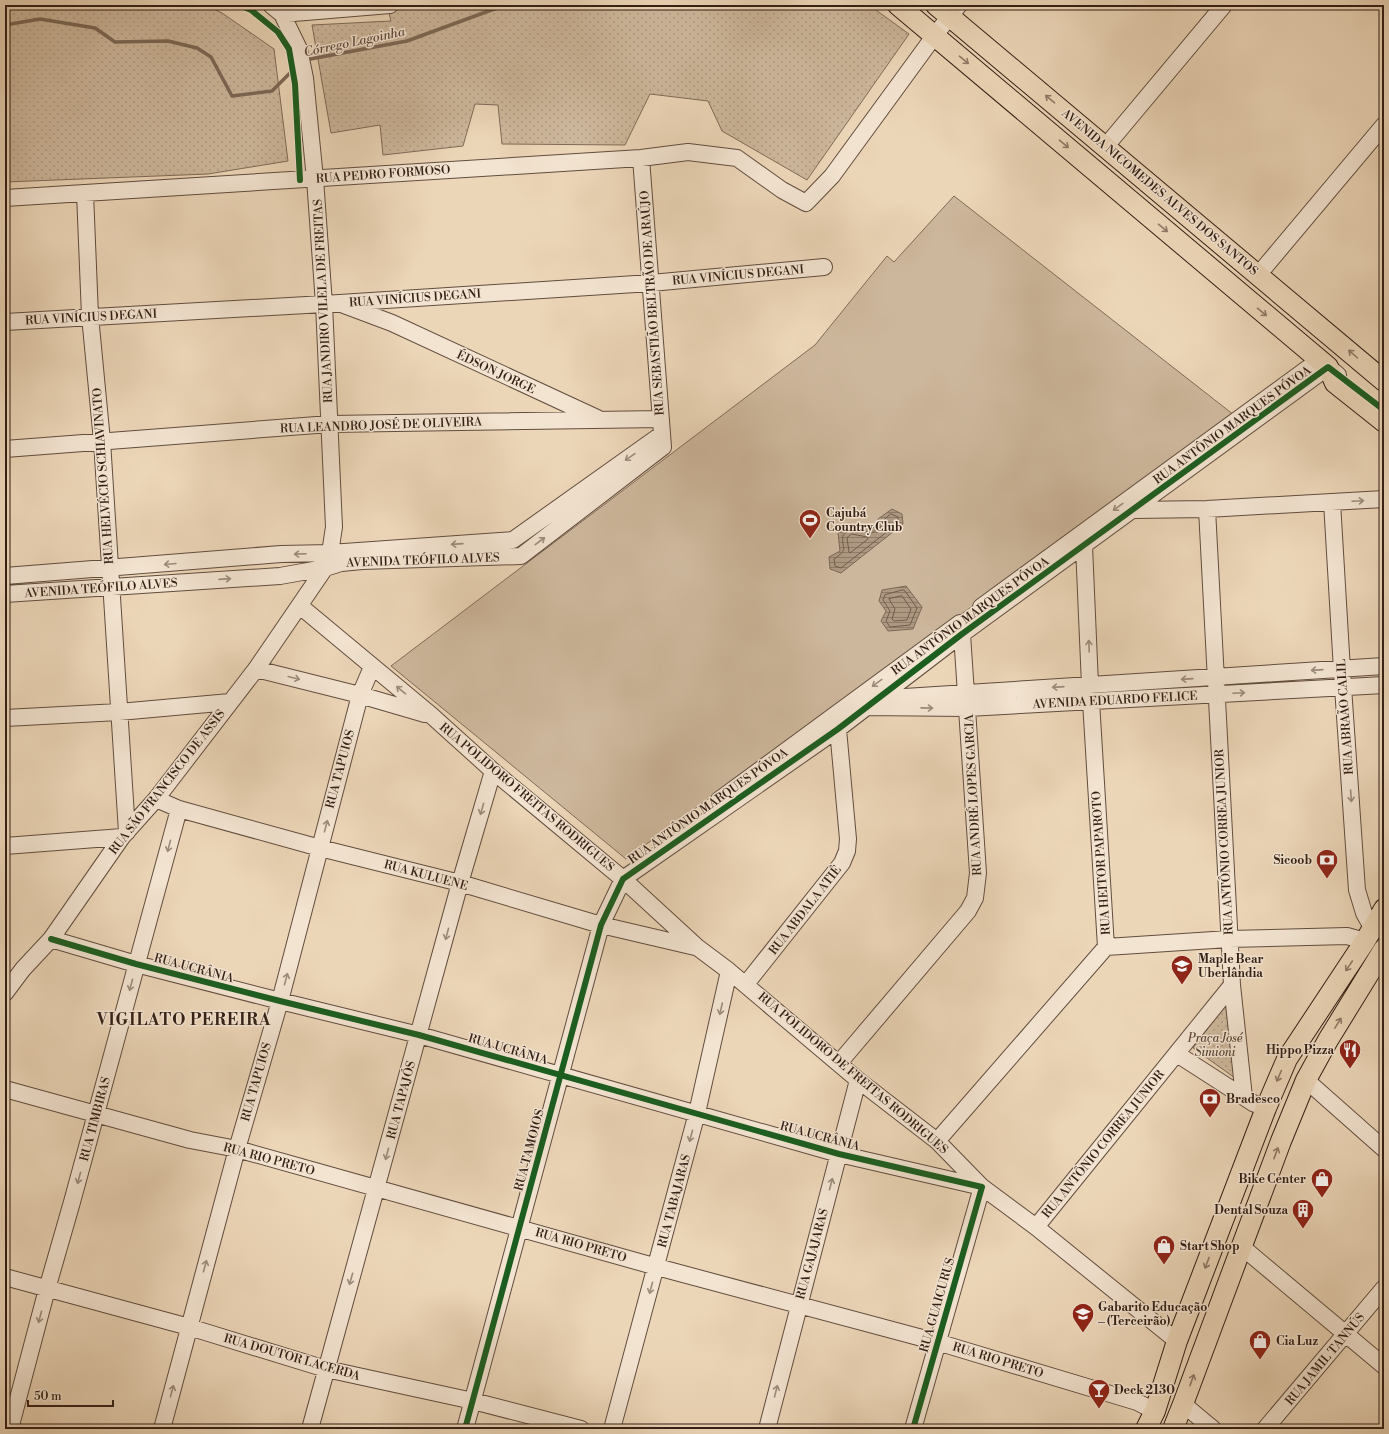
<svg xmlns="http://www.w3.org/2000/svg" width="1389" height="1434" font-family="'Libre Bodoni',serif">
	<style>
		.green { fill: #cdb79c; stroke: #806b58 }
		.park { fill: url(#park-dots); stroke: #806b58 }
		.water { fill: url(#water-rules); stroke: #7c6856 }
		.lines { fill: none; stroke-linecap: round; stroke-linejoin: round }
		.shore { stroke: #705c4b; stroke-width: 1 }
		.stream { stroke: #7c6856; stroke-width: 3.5 }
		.minor-casing { stroke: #614d3e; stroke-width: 18 }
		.major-casing { stroke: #331f15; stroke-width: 22 }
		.minor { stroke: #f3e4d1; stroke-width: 16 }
		.major { stroke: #ecd6b8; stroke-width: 20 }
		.cycleway-casing { stroke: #f3e4d1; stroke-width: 8 }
		.cycleway { stroke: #1b5e20; stroke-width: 6 }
		.oneway { stroke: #907a66 }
		.oneway2 { stroke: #9d8b7c }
		.labels { text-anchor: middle; stroke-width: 3; stroke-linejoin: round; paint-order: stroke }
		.street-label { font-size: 12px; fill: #331f15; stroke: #f3e4d1 }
		.poi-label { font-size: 12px; font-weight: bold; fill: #331f15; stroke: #f3e4d1; text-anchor: start }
		.park-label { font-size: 12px; font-style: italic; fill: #5a4537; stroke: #f3e4d1 }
		.water-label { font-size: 13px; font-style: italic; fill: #5e493b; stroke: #f3e4d1 }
		.district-label { font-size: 16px; font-weight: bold; letter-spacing: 1px; fill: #331f15; stroke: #f3e4d1 }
	</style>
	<defs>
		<pattern id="park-dots" width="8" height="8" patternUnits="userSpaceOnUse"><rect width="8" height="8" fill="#cdb79c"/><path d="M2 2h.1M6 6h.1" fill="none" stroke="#b09d86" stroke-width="1.8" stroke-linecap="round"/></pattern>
		<pattern id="water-rules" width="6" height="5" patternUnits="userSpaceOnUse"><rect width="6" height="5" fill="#ad9881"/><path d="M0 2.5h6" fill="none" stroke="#8d7b68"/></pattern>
	</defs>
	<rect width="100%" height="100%" fill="#ecd6b8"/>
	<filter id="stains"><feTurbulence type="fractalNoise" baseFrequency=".005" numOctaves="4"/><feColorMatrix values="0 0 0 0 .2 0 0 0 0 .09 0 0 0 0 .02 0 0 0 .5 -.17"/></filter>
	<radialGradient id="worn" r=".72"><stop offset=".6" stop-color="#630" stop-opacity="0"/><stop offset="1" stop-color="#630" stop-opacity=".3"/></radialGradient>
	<path class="green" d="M954,196L1234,415L626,859L391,666L815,345L887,256L894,262Z"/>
	<path class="park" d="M5,5H206L222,13L274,49L288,161L208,174L5,182Z
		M387,5H869L909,34L807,180L722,131L708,101L650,94L625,145L502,144L498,105L475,104L463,146L383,155L380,125L331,133L312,25L391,21Z
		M1226,1004L1235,1078L1193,1048Z"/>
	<path class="water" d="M892,509L902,514L903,524L841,573L830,569L829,557L840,551L838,533L851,524L871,529L879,523L878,519Z
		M906,586L922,607L913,629L888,631L881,621L886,611L879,601L882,590Z"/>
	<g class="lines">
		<path class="shore" d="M891,514L898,517V523L841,568L835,566L834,559C850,548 841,550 843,535L852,528L872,533L881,526L883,521Z
			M852,534L867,537L868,539L850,553L849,552L847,538Z
			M903,590L905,591L917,608L910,625L890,627L886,621L890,611L883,600L885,595Z
			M902,596L911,609L907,620L894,621L892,619L895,609L889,599Z"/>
		<path class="stream" d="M5,25L40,19L95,28L115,42L168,41L197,48L211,57L232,96L272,91L297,66
			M305,60L407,41L505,5"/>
		<g class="minor-casing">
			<path id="minor" d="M282,14L390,5
				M1106,146L1224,5
				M85,193L90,316L102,441L127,832
				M5,198L641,158L688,152L737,158L782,190L806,203L832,176L935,35L959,5
				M1258,275L1384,125
				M344,305L392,323L597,418
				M5,322L324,304L651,283L824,267
				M5,449L330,424L661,419
				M1332,502L1343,687L1357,890L1364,913L1373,929
				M1134,508V510L1207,509L1384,499
				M5,576L281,554L330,553L513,540L662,434
				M5,594L280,576L325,568L341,563L362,561L521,556L663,447L641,158
				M300,606L431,715L493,771L623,879L697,947L729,971L858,1080L937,1141L982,1187L1036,1227L1177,1341
				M981,607L1315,363
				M256,669L360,695L425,714
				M889,698L1384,666
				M864,707L968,708L1384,685
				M5,718L119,712L230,702
				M156,799L179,809L320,848L460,883L601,925L695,947
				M719,800L960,623
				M5,846L122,837
				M51,939L136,964L280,1001L419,1035L839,1154L982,1187L913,1429
				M1106,947L1229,939L1347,936L1365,941
				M746,984L842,863L847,851L848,839L838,729L839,721
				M1232,985L1244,1097
				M5,993L23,969L51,939L122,837L156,799L256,669L325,568L330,553L334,527L324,304L315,179L305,78L299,49L282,14L271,5
				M1177,1054L1253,1103L1266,1108
				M839,1063L968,911L975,898L978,873L962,634L960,627
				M1306,1080L1384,1149
				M5,1089L190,1140L237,1149L657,1267L937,1342L1137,1402L1155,1411
				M937,1141L1106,947L1090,685L1084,546
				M1036,1227L1232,985L1207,509
				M1242,1247L1384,1366
				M5,1277L189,1327L326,1369L473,1401L581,1429
				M1183,1404L1213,1429
				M10,1429L47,1289L72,1202L179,809
				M162,1429L237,1149L280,1001L360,695L372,667
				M310,1429L460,883L493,771
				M465,1429L601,925L623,879L838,729L962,634L1328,367L1338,375
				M612,1429L697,1113L729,971
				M767,1429L858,1080
				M1265,1429L1384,1288"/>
		</g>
		<g class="major-casing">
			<path id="major" d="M898,5L1328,367L1335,383L1384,422
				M936,5L1384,381
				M1146,1429L1155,1411L1177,1341L1266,1108L1287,1059L1365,941L1384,909
				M1173,1429L1183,1404L1281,1141L1306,1080L1328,1040L1384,949"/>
		</g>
		<use href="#minor" class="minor"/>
		<use href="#major" class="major"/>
		<g class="cycleway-casing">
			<path id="cycleway" d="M239,5L251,10L278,32L289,49L295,84L300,180
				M51,939L136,964L280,1001L419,1035L839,1154L982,1187L913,1429
				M465,1429L601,925L623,879L838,729L962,634L1328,367L1384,410"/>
		</g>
		<use href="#cycleway" class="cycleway"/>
	</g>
	<defs><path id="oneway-shaft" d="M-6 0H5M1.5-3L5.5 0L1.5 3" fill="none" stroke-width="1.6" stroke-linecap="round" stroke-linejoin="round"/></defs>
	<g class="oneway">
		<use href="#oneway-shaft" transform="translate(964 60) rotate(40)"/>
		<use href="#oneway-shaft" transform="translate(1050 99) rotate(-140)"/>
		<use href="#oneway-shaft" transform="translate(1064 144) rotate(40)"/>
		<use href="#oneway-shaft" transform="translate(1163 228) rotate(40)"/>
		<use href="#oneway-shaft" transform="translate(1262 312) rotate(40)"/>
		<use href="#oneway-shaft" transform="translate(1353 354) rotate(-138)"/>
		<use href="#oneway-shaft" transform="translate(1349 966) rotate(124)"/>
		<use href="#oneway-shaft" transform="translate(1338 1023) rotate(-58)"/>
		<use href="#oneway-shaft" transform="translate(1279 1076) rotate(113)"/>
		<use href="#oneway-shaft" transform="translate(1276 1153) rotate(-70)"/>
		<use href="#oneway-shaft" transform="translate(1207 1263) rotate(111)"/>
		<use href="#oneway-shaft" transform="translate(1192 1380) rotate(-70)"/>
	</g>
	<g class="oneway2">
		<use href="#oneway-shaft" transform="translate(630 457) rotate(145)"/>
		<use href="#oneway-shaft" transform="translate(1358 501) rotate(-3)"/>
		<use href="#oneway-shaft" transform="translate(1118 507) rotate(144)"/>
		<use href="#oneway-shaft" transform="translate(540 541) rotate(-37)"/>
		<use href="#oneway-shaft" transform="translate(457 544) rotate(176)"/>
		<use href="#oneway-shaft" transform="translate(300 554) rotate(178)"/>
		<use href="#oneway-shaft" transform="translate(170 564) rotate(175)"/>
		<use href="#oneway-shaft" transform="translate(225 579) rotate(-4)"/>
		<use href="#oneway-shaft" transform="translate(1089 646) rotate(-92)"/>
		<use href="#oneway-shaft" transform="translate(1317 670) rotate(176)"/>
		<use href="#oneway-shaft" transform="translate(294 678) rotate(14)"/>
		<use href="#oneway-shaft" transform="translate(1187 679) rotate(176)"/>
		<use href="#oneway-shaft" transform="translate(877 683) rotate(144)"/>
		<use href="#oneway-shaft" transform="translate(1058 687) rotate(176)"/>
		<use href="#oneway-shaft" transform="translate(401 690) rotate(-140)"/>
		<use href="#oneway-shaft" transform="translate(1239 693) rotate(-3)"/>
		<use href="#oneway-shaft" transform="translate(927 708) rotate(1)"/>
		<use href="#oneway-shaft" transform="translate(1351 796) rotate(86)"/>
		<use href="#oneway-shaft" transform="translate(482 809) rotate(106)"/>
		<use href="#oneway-shaft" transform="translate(326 826) rotate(-75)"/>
		<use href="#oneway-shaft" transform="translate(169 846) rotate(105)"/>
		<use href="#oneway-shaft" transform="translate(447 934) rotate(105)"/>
		<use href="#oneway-shaft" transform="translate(286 979) rotate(-75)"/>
		<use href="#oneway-shaft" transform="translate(131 985) rotate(105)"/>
		<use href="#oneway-shaft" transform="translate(721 1009) rotate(103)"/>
		<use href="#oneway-shaft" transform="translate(691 1136) rotate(105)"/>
		<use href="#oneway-shaft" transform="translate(387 1154) rotate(105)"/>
		<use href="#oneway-shaft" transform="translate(79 1178) rotate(105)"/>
		<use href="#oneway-shaft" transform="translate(831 1184) rotate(-75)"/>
		<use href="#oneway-shaft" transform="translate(205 1266) rotate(-75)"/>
		<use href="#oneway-shaft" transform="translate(351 1279) rotate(106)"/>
		<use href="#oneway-shaft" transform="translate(651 1288) rotate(105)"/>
		<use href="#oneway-shaft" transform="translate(40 1317) rotate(105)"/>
		<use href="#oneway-shaft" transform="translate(172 1391) rotate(-75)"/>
		<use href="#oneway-shaft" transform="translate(776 1391) rotate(-76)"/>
	</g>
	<defs>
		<g id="stadium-pin" transform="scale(1.15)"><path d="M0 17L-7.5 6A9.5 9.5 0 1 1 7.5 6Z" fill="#8f2418" stroke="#f3e4d1"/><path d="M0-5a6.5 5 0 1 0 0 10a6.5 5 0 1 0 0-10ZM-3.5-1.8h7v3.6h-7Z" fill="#fff"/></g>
		<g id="bank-pin" transform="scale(1.15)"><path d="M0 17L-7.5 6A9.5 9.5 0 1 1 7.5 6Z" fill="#8f2418" stroke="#f3e4d1"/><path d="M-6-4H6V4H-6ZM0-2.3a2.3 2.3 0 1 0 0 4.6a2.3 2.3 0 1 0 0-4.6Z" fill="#fff"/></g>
		<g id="school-pin" transform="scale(1.15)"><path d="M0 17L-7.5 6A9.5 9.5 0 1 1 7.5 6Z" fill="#8f2418" stroke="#f3e4d1"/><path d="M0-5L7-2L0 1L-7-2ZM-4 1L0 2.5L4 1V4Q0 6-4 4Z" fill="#fff"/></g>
		<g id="restaurant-pin" transform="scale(1.15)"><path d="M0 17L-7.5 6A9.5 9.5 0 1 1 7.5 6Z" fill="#8f2418" stroke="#f3e4d1"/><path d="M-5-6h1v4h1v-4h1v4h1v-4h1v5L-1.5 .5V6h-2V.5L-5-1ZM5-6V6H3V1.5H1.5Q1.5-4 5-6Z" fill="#fff"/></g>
		<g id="shop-pin" transform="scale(1.15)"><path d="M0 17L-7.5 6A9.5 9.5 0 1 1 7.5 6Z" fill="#8f2418" stroke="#f3e4d1"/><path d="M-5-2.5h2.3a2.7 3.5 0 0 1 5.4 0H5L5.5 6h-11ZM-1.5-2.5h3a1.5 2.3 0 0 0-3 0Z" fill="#fff"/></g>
		<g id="building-pin" transform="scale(1.15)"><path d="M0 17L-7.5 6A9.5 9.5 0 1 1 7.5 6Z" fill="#8f2418" stroke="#f3e4d1"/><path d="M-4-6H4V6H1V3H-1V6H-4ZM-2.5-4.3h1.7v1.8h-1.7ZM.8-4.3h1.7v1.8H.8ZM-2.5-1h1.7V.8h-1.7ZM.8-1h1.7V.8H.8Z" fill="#fff"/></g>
		<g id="university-pin" transform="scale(1.15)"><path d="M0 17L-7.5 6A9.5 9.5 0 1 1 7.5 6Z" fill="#8f2418" stroke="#f3e4d1"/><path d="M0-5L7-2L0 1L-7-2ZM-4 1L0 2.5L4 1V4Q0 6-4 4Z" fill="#fff"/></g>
		<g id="bar-pin" transform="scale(1.15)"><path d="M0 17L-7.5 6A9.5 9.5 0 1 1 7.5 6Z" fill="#8f2418" stroke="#f3e4d1"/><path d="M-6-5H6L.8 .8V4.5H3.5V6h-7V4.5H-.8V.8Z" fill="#fff"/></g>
	</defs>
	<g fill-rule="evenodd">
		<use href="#stadium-pin" x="810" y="520"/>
		<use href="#bank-pin" x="1327" y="860"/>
		<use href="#school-pin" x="1182" y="966"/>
		<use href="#restaurant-pin" x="1350" y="1050"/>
		<use href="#bank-pin" x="1210" y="1099"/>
		<use href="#shop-pin" x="1322" y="1179"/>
		<use href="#building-pin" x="1303" y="1210"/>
		<use href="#shop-pin" x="1164" y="1246"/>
		<use href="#university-pin" x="1083" y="1314"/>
		<use href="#shop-pin" x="1260" y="1341"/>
		<use href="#bar-pin" x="1099" y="1390"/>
	</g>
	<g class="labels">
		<g class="street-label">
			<text transform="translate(383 174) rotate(-4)" y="4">RUA PEDRO FORMOSO</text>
			<text transform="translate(1160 192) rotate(40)" y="4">AVENIDA NICOMEDES ALVES DOS SANTOS</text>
			<text transform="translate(738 275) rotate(-5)" y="4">RUA VINÍCIUS DEGANI</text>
			<text transform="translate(415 298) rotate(-4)" y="4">RUA VINÍCIUS DEGANI</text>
			<text transform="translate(323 301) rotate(-93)" y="4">RUA JANDIRO VILELA DE FREITAS</text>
			<text transform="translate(652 303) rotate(-94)" y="4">RUA SEBASTIÃO BELTRÃO DE ARAÚJO</text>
			<text transform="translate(91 317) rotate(-3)" y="4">RUA VINÍCIUS DEGANI</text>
			<text transform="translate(496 372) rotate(25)" y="4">ÉDSON JORGE</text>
			<text transform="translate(381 425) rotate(-2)" y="4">RUA LEANDRO JOSÉ DE OLIVEIRA</text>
			<text transform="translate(1232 425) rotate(-36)" y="4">RUA ANTÔNIO MARQUES PÓVOA</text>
			<text transform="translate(103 476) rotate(-94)" y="4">RUA HELVÉCIO SCHIAVINATO</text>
			<text transform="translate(423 560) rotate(-2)" y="4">AVENIDA TEÓFILO ALVES</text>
			<text transform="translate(101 588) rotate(-4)" y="4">AVENIDA TEÓFILO ALVES</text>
			<text transform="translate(970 616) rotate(-36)" y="4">RUA ANTÔNIO MARQUES PÓVOA</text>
			<text transform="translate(1115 700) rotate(-3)" y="4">AVENIDA EDUARDO FELICE</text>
			<text transform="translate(1345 717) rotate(-94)" y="4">RUA ABRAÃO CALIL</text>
			<text transform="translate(340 769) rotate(-75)" y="4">RUA TAPUIOS</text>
			<text transform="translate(167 782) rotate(-52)" y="4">RUA SÃO FRANCISCO DE ASSIS</text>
			<text transform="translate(973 795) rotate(-93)" y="4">RUA ANDRÉ LOPES GARCIA</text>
			<text transform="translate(527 797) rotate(40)" y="4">RUA POLIDORO FREITAS RODRIGUES</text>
			<text transform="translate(708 806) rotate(-35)" y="4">RUA ANTÔNIO MARQUES PÓVOA</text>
			<text transform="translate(1224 842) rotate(-93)" y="4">RUA ANTÔNIO CORREA JUNIOR</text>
			<text transform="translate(1101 863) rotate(-94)" y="4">RUA HEITOR PAPAROTO</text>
			<text transform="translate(426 875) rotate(15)" y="4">RUA KULUENE</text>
			<text transform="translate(805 910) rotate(-52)" y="4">RUA ABDALA ATIÊ</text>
			<text transform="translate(194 968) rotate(15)" y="4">RUA UCRÂNIA</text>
			<text transform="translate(508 1049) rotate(16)" y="4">RUA UCRÂNIA</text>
			<text transform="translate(853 1073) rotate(40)" y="4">RUA POLIDORO DE FREITAS RODRIGUES</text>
			<text transform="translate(256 1082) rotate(-74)" y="4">RUA TAPUIOS</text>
			<text transform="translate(401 1100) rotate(-75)" y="4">RUA TAPAJÓS</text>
			<text transform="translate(95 1119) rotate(-75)" y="4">RUA TIMBIRAS</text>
			<text transform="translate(820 1136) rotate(15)" y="4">RUA UCRÂNIA</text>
			<text transform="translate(1103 1144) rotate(-51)" y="4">RUA ANTÔNIO CORREA JUNIOR</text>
			<text transform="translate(529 1150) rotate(-75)" y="4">RUA TAMOIOS</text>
			<text transform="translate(269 1159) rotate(15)" y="4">RUA RIO PRETO</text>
			<text transform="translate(674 1201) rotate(-75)" y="4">RUA TABAJARAS</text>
			<text transform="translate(581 1245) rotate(16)" y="4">RUA RIO PRETO</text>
			<text transform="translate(812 1254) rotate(-75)" y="4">RUA GAJAJARAS</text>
			<text transform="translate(937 1305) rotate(-74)" y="4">RUA GUAICURUS</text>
			<text transform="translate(292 1357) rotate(16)" y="4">RUA DOUTOR LACERDA</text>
			<text transform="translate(1325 1359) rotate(-50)" y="4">RUA JAMIL TANNÚS</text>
			<text transform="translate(998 1360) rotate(17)" y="4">RUA RIO PRETO</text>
		</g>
		<g class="poi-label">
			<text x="826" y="517">Cajubá<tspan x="826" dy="14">Country Club</tspan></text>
			<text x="1312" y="864" text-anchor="end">Sicoob</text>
			<text x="1198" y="963">Maple Bear<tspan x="1198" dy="14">Uberlândia</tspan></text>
			<text x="1334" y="1054" text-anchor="end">Hippo Pizza</text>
			<text x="1226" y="1103">Bradesco</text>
			<text x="1306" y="1183" text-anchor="end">Bike Center</text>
			<text x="1288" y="1214" text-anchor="end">Dental Souza</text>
			<text x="1180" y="1250">Start Shop</text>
			<text x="1098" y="1311">Gabarito Educação<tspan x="1098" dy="14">– (Terceirão)</tspan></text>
			<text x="1276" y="1345">Cia Luz</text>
			<text x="1114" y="1394">Deck 2130</text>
		</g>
		<g class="park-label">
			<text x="1215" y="1042">Praça José<tspan x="1215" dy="14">Simioni</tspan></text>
		</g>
		<g class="water-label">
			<text transform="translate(354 41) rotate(-12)" y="5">Córrego Lagoinha</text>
		</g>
		<g class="district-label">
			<text x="184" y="1025">VIGILATO PEREIRA</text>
		</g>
	</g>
	<rect width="1389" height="1434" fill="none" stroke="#ecd6b8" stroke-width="20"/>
	<rect x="6" y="6" width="1377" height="1422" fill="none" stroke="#331f15" stroke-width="2"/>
	<rect x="10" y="10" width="1369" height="1414" fill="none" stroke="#331f15"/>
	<path d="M28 1400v6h85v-6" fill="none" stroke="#331f15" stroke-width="2"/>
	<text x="34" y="1400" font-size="12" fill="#331f15" stroke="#f3e4d1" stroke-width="3" paint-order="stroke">50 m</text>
	<rect width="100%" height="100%" filter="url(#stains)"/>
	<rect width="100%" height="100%" fill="url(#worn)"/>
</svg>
